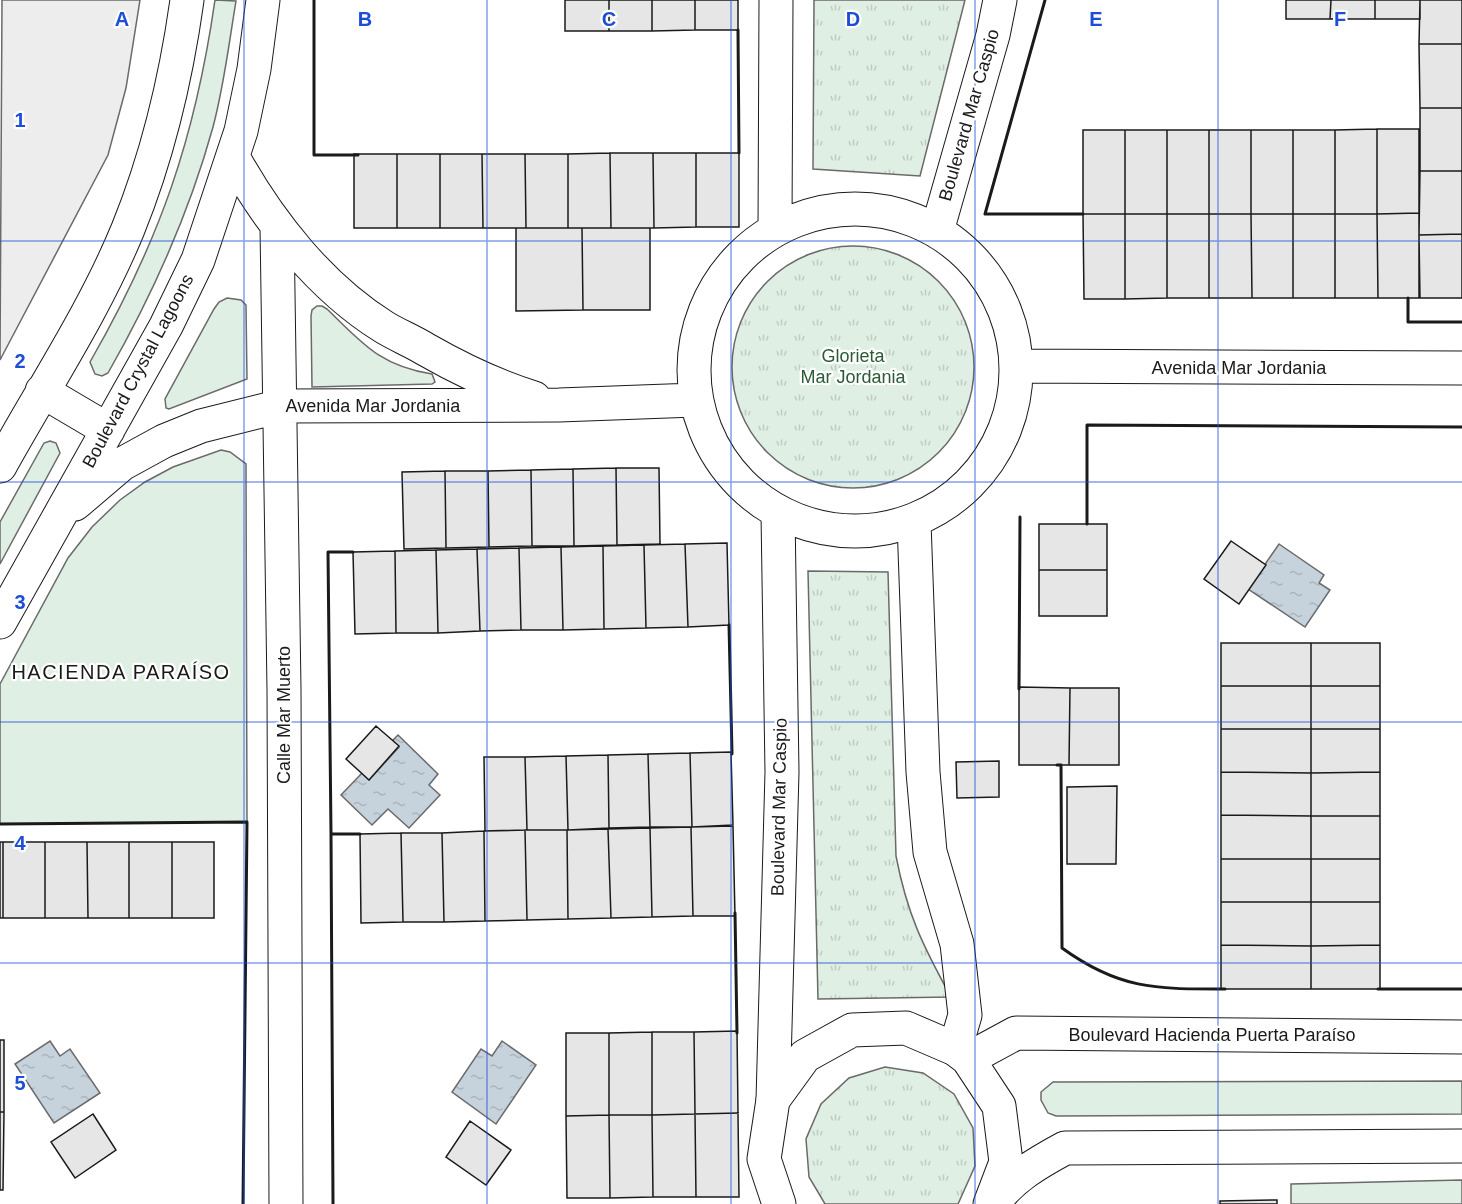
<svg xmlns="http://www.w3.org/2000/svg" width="1462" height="1204" font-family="Arial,sans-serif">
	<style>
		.grass { fill: #e0efe3; stroke: #6a6a6a; stroke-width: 1.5 }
		.park { fill: url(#park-tufts); stroke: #6a6a6a; stroke-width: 1.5 }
		.parking { fill: #ededed; stroke: #6a6a6a; stroke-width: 1.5 }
		.water { fill: url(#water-ripples); stroke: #6a6a6a; stroke-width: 1.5 }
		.building { fill: #e6e6e6; stroke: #1a1a1a; stroke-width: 1.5 }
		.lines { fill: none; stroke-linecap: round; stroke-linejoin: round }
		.street-casing { stroke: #1a1a1a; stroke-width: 35 }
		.secondary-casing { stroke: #1a1a1a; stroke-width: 35 }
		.street { stroke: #fff; stroke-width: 33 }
		.secondary { stroke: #fff; stroke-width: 33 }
		.wall { stroke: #1a1a1a; stroke-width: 3 }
		.grid { fill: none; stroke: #1d4ed8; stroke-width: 1.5; stroke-opacity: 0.55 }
		.labels { text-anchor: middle; stroke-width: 4.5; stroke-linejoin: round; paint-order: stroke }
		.street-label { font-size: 18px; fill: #1a1a1a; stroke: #fff }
		.park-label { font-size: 18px; fill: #2b5a34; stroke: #fff }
		.neighbourhood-label { font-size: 20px; letter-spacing: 1.5px; fill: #1a1a1a; stroke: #fff }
		.grid-label { font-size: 20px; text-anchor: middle; font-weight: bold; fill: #1d4ed8; stroke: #fff; stroke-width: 4.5; stroke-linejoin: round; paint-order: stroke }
	</style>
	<defs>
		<pattern id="park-tufts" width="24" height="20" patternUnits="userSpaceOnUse" patternTransform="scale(1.5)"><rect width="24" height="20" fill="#e0efe3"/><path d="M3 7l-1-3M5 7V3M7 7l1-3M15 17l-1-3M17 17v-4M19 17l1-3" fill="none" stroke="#c0ccc2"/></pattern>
		<pattern id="water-ripples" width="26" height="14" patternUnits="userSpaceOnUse" patternTransform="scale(1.5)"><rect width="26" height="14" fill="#c6d2dc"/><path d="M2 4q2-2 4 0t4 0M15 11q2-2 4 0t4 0" fill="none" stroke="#aab4bc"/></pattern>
	</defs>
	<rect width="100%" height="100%" fill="#fff"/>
	<path class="grass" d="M215,0L236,1C229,43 224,86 213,127C189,214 153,294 108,373L102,376L95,374L90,362C160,240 195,139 215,0Z
		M227,298L241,300L246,305L247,379L169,409L166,408L165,399L214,309L219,302Z
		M317,306H322L327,309C362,343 380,366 432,374L435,382L432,384L312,387L311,316L312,310Z
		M50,441L56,443L60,453L0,564V522L44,443Z
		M221,450L230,452L246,464L247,822L0,824V684L68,558L92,527L120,500L145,482L173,467Z
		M1462,1081V1114L1056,1116L1048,1113L1041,1100V1092L1053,1082Z
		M1462,1180V1204H1291V1184Z"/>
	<path class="park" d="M814,0H965L920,176L813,169Z
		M732 367a121 121 0 1 1 242 0a121 121 0 1 1-242 0Z
		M808,571L888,572L896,856C907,914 923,946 951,997L818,999Z
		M885,1067L923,1073L954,1094L973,1128L975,1166L958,1204H825L809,1177L806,1139L821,1104L849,1078Z"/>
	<path class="parking" d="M2,0H140L126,88L108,155L0,360Z"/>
	<path class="water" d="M1279,544L1324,575L1319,583L1330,590L1305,627L1248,589Z
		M398,735L438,774L429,785L440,795L409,828L388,809L372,825L341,795L362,773L369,780L399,747L392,741Z
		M50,1041L60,1056L70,1049L100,1093L54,1123L15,1064Z
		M502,1041L536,1065L496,1124L452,1092L481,1049L492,1056Z"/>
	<path class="building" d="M565,0H609V31H565Z
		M609,0H652V31H609Z
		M652,0H695V30L652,31Z
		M695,0H738V30H695Z
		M1286,0H1331L1330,19H1286Z
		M1331,0H1375V19H1330Z
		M1375,0H1420V19H1375Z
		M1420,0H1462V44H1419Z
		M1419,44H1462V108H1420Z
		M1420,108H1462V171H1420Z
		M1377,129H1419V213L1377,214Z
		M1377,129V214H1335V130Z
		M1083,130H1125V214H1083Z
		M1125,130H1167V214H1125Z
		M1167,130H1209V214H1167Z
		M1209,130H1251V214H1209Z
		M1251,130H1293V214H1251Z
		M1293,130H1335V214H1293Z
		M610,153H653L654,228H611Z
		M610,153L611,228H568V154Z
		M653,153H696V227L654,228Z
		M696,153H739V227H696Z
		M354,154H397V228H354Z
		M397,154H440V228H397Z
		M440,154H482L483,228H440Z
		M482,154H525L526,228H483Z
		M525,154H568V228H526Z
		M1420,171H1462V234L1419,235Z
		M1419,213V298H1378L1377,214Z
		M1083,214H1125V299H1084Z
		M1125,214H1167V298L1125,299Z
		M1167,214H1209V298H1167Z
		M1209,214H1251L1252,298H1209Z
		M1251,214H1293V298H1252Z
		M1293,214H1335V298H1293Z
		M1335,214H1377L1378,298H1335Z
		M516,228H582L583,310L516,311Z
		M582,228H650V310H583Z
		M1462,234V298H1420L1419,235Z
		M616,468H659L660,544L617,545Z
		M616,468L617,545L574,546L573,469Z
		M573,469L574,546H532L531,470Z
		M531,470L532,546L489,547L488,471Z
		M445,471H488L489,547L446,548Z
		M445,471L446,548L404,549L402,472Z
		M1039,524H1107V570H1039Z
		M1231,541L1266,565L1239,604L1204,579Z
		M727,543L729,625L688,627L685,544Z
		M685,544L688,627L646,628L644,545Z
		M644,545L646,628L604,629L603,546Z
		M603,546L604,629L563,630L561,547Z
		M561,547L563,630H521L519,548Z
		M519,548L521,630L480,631L477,549Z
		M477,549L480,631L438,633L436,550Z
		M436,550L438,633H396L395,551Z
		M395,551L396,633L355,634L353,552Z
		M1039,570H1107V616H1039Z
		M1221,643H1311V686H1221Z
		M1311,643H1380V686H1311Z
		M1221,686H1311V729H1221Z
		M1311,686H1380V729H1311Z
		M1019,687L1070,688L1069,765H1019Z
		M1070,688H1119V765H1069Z
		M376,726L399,746L369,780L346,759Z
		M1221,729H1311V773L1221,772Z
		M1311,729H1380V772L1311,773Z
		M731,752L733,825L692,827L690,753Z
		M690,753L692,827H650L648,754Z
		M648,754L650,827L609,828L608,755Z
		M608,755L609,828L568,830L566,756Z
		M566,756L568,830H527L525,757Z
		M484,757H525L527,830L485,831Z
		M999,761V797L957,798L956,762Z
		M1221,772L1311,773V816L1221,815Z
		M1380,772V816H1311V773Z
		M1117,786L1116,864H1067V787Z
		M1221,815L1311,816V859H1221Z
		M1311,816H1380V859H1311Z
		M733,826L735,916H693L691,827Z
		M691,827L693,916L652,917L650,828Z
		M650,828L652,917L611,918L608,829Z
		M608,829L611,918L568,919L567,830Z
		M525,830L527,920L485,921L484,831Z
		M525,830H567L568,919L527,920Z
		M484,831L485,921L444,922L442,833Z
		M401,833L403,922L361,923L360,834Z
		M401,833H442L444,922H403Z
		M0,842H3V918H0Z
		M3,842H45V918H3Z
		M45,842H87L88,918H45Z
		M87,842H129V918H88Z
		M129,842H172V918H129Z
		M172,842H214V918H172Z
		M1221,859H1311V902H1221Z
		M1311,859H1380V902H1311Z
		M1221,902H1311V946L1221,945Z
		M1311,902H1380V945L1311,946Z
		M1221,945L1311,946V989H1221Z
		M1380,945V989H1311V946Z
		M737,1031L738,1113L695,1114L694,1032Z
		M652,1032H694L695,1114L652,1115Z
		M652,1032V1115H609V1033Z
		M566,1033H609V1115L566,1116Z
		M0,1040H4V1112H0Z
		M0,1112H4L3,1190H0Z
		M738,1113L739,1197H696L695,1114Z
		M93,1114L116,1150L75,1178L51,1142Z
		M695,1114L696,1197H653L652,1115Z
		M609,1115H652L653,1197L610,1198Z
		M609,1115L610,1198H567L566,1116Z
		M470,1121L511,1150L486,1185L446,1157Z
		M1277,1200V1204H1220V1201Z"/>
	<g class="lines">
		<g class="street-casing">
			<path id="street" d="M233,157C269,222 320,287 384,327C397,335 412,341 425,349C460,369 495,386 534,398
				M694 370a161 161 0 1 1 322 0a161 161 0 1 1-322 0Z
				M277,227L284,689L286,1204
				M775,229L776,0
				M937,231L993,35L1000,0
				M1016,366L1462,368
				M42,391L108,430
				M0,466C43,388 94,312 128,229C158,155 176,79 187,0
				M75,504L122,464L164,441L201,426L281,406L559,405L695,400
				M914,522L923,772L930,852L957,944L965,1015L955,1049
				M0,622L166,326L198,260L241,131L254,69L263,0
				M773,1100L782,772L778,514"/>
		</g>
		<g class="secondary-casing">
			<path id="secondary" d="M968,1059L1016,1033L1462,1037
				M994,1203C1011,1178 1039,1162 1065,1148L1462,1146
				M779,1204L764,1159L773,1100L805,1056L852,1030L906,1028L955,1049L968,1059L999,1106L1006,1162L990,1204"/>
		</g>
		<use href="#street" class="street"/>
		<use href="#secondary" class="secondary"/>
		<path class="wall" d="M314,0V155H358
			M1045,0L985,214H1083
			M738,30L739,153
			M1408,298V322H1462
			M1087,524V425L1462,427
			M353,552H328L331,834H360
			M729,625L732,754
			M1019,689L1020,517
			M1057,765H1061L1062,948C1120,990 1157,989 1225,989
			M0,824L247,822L243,1204
			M331,834L333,1204
			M735,913L737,1033
			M1378,989H1462"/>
	</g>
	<path class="grid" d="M244,0V1204M487,0V1204M731,0V1204M975,0V1204M1218,0V1204M0,241H1462M0,482H1462M0,722H1462M0,963H1462"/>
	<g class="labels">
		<g class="street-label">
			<text transform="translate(969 115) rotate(-74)" y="6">Boulevard Mar Caspio</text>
			<text x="1239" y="374">Avenida Mar Jordania</text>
			<text transform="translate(138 371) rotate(-62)" y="6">Boulevard Crystal Lagoons</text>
			<text x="373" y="412">Avenida Mar Jordania</text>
			<text transform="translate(284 715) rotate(-90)" y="6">Calle Mar Muerto</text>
			<text transform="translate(779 807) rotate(-89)" y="6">Boulevard Mar Caspio</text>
			<text x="1212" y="1041">Boulevard Hacienda Puerta Paraíso</text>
		</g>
		<g class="park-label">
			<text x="853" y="362">Glorieta<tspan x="853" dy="21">Mar Jordania</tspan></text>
		</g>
		<g class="neighbourhood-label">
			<text x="121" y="679">HACIENDA PARAÍSO</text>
		</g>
	</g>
	<g class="grid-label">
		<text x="122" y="26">A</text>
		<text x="365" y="26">B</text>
		<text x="609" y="26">C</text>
		<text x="853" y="26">D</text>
		<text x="1096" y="26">E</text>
		<text x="1340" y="26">F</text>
		<text x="20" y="127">1</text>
		<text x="20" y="368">2</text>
		<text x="20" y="609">3</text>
		<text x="20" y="850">4</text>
		<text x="20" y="1090">5</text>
	</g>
</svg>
